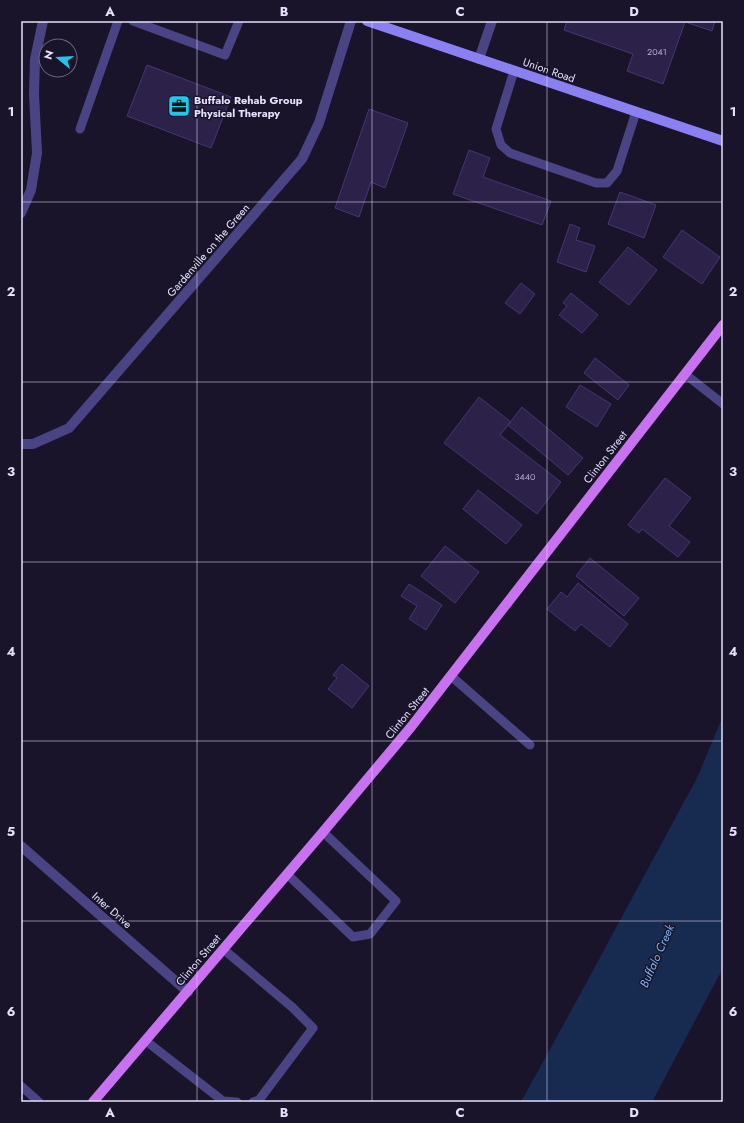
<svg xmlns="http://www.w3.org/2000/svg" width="744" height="1123" font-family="Jost,sans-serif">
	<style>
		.water { fill: #172a4f }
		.building { fill: #2c2249; stroke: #463672 }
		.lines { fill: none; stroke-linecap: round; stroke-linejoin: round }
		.service { stroke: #4a4484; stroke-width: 9 }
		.minor { stroke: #4a4484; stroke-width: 10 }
		.secondary { stroke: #8a80f2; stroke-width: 10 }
		.primary { stroke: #c972f1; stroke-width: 10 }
		.grid { fill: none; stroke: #e5e0fc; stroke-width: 1; stroke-opacity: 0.55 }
		.labels { text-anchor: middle; stroke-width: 3; stroke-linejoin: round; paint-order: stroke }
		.number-label { font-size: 9px; fill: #b7b0cf }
		.street-label { font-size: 11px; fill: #e5e0fc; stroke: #19142a }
		.poi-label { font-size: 11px; font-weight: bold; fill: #e5e0fc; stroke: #19142a; text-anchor: start }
		.water-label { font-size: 12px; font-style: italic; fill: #78b2f2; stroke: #19142a }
		.neatline { fill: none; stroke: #e5e0fc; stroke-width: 1.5 }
		.grid-label { font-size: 13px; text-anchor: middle; font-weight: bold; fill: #e5e0fc }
	</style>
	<rect width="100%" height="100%" fill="#19142a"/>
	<path class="water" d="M723,716V968L652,1102H521L577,1000L697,778Z"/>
	<path class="building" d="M567,21H715L712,31L685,22L663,84L627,71L633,54L564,30Z
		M147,65L231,97L211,148L127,116Z
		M369,109L408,123L385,188L371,182L359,217L335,208Z
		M469,150L490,158L483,177L551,201L542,225L453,194Z
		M620,192L656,205L644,238L608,224Z
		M570,224L580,228L576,240L595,246L586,272L557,262Z
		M682,230L720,257L702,284L663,257Z
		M628,247L657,270L629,305L599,282Z
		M521,283L535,294L520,314L505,303Z
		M571,293L598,315L582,333L559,315L567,306L563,303Z
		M595,358L629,385L618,400L584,373Z
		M580,385L611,404L597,427L566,407Z
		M479,397L511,422L500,435L561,482L537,514L444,443Z
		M522,407L583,458L568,475L508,425Z
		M665,478L691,498L669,526L690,542L678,557L642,529L639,533L628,525Z
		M478,490L522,525L506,544L463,509Z
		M445,546L479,572L455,603L421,576Z
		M590,558L639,598L624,616L576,576Z
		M578,583L628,624L610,647L581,624L575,631L547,609L561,592L567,597Z
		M409,584L442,605L426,630L409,619L417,606L401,596Z
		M342,664L369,686L352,708L328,689L337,678L333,675Z"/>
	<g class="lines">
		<path class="service" d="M133,21L225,55L239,21
			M514,71L496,129L501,145L510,153L596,183H607L617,171L636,112
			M80,129L118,21
			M685,374L723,404
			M451,676L530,745
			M287,874L353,937L370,934L396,901L323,832
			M223,949L292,1007L313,1028L259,1100L253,1102
			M146,1041L223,1101L237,1102
			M21,1086L39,1102"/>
		<path class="minor" d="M479,59L492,21
			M21,213L31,190L37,153L34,94L35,59L43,21
			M21,444H33L69,428L302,159L319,123L351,21
			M21,846L188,992"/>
		<path class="secondary" d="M367,21L723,141"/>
		<path class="primary" d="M93,1102L323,832L411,727L723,325"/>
	</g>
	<path class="grid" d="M197,21V1102M372,21V1102M547,21V1102M21,202H723M21,382H723M21,562H723M21,741H723M21,921H723"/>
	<defs>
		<g id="office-square" transform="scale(1.15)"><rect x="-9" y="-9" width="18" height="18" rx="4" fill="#1fc8e9" stroke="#19142a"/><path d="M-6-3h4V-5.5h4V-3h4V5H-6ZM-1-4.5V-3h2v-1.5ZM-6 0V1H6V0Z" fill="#111"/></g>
	</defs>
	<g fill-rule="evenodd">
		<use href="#office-square" x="179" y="106"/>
	</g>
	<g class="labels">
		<g class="number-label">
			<text x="657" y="55">2041</text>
			<text x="525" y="480">3440</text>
		</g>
		<g class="street-label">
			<text transform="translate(549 70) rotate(19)" y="4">Union Road</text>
			<text transform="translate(208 250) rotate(-49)" y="4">Gardenville on the Green</text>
			<text transform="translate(605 457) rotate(-52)" y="4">Clinton Street</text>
			<text transform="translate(407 713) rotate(-51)" y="4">Clinton Street</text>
			<text transform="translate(112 910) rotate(41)" y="4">Inter Drive</text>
			<text transform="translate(198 960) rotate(-50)" y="4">Clinton Street</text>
		</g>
		<g class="poi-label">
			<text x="194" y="104">Buffalo Rehab Group<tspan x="194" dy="13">Physical Therapy</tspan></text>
		</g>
		<g class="water-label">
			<text transform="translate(657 956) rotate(-66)" y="4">Buffalo Creek</text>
		</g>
	</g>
	<rect width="744" height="1123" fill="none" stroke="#19142a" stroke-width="44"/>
	<g transform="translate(58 58) rotate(288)"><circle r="19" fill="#19142a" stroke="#6b667e"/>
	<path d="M0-3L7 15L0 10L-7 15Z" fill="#1fc8e9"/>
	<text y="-6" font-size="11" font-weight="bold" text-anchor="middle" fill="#e5e0fc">N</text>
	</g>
	<rect x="22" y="22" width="700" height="1079" class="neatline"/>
	<g class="grid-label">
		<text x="110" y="16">A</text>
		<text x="284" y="16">B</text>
		<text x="460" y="16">C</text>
		<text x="634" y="16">D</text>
		<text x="11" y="116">1</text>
		<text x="733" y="116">1</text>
		<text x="11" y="296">2</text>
		<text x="733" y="296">2</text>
		<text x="11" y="476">3</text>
		<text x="733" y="476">3</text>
		<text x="11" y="656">4</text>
		<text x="733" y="656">4</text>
		<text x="11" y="836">5</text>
		<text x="733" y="836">5</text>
		<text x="11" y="1016">6</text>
		<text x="733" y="1016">6</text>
		<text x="110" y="1117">A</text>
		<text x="284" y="1117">B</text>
		<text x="460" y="1117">C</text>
		<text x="634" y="1117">D</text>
	</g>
</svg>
